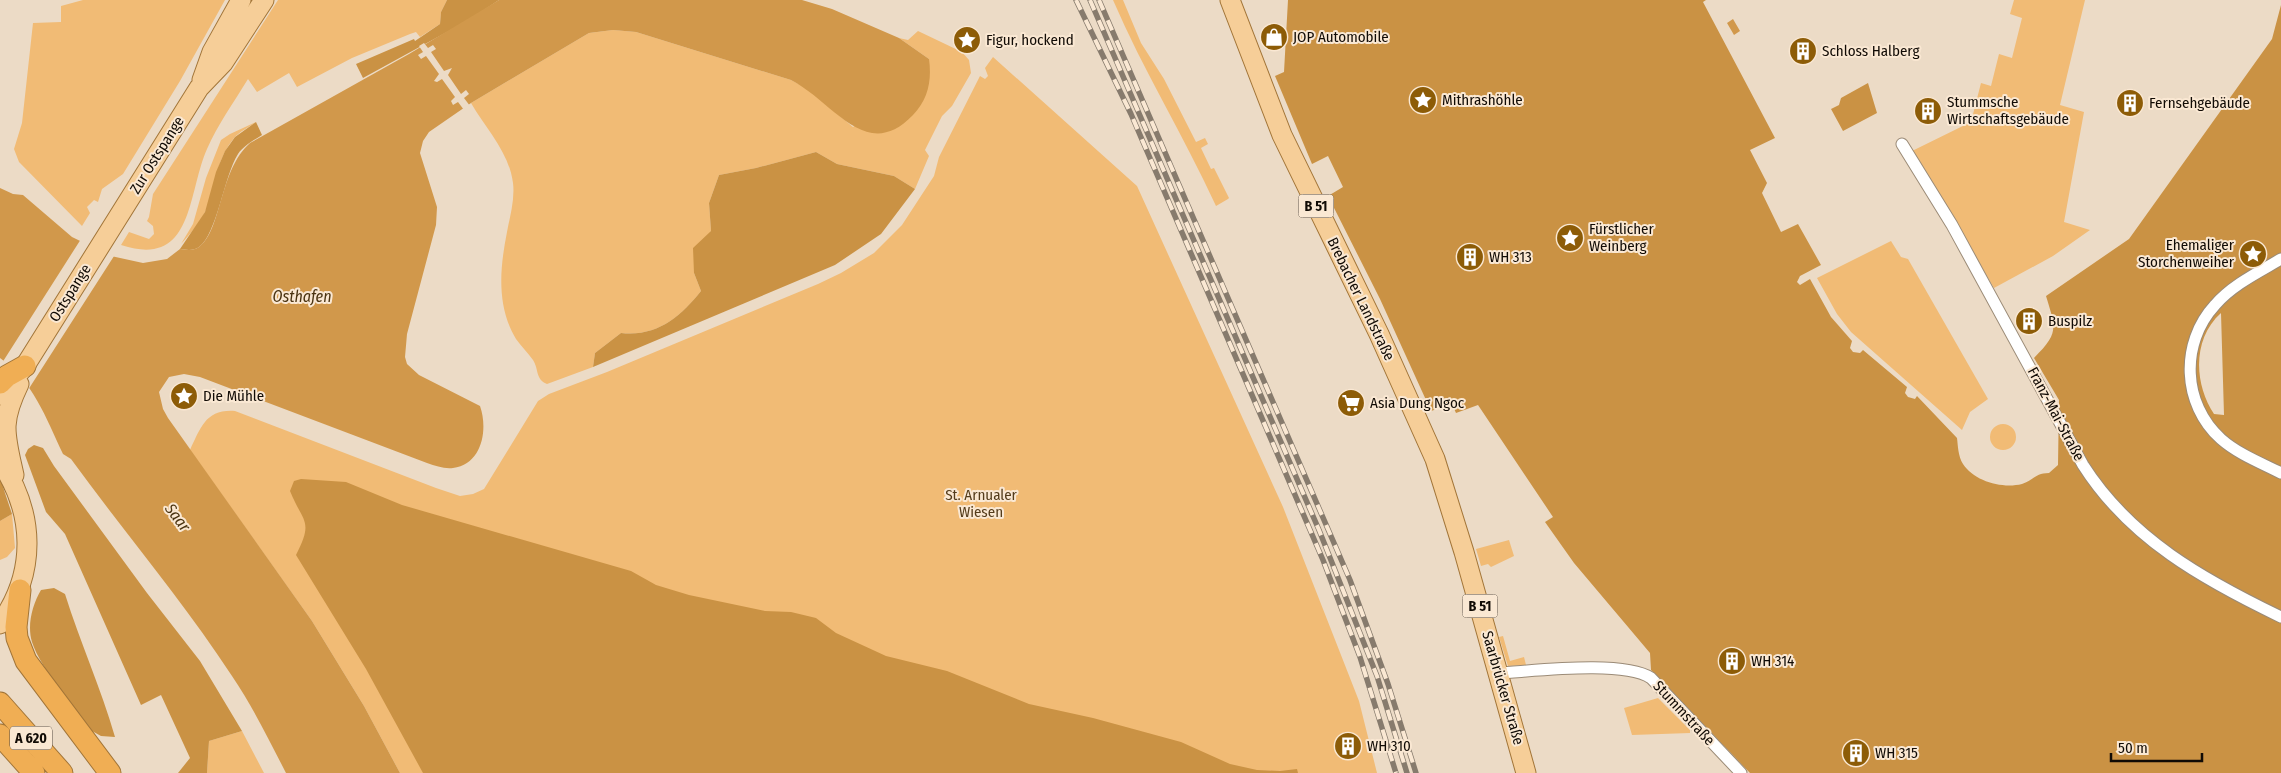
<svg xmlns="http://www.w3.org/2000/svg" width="2281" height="773" font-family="'Fira Sans Condensed',sans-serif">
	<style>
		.green { fill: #f1bb75 }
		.forest { fill: #ca9244; fill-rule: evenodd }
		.water { fill: #d1984b }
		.pier { fill: #ecdbc6 }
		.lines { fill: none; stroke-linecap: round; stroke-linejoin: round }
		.street-casing { stroke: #9b8b77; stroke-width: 13 }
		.primary-casing { stroke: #a27538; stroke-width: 21 }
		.highway-casing { stroke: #a27538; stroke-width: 23 }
		.street { stroke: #fff; stroke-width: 11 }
		.primary { stroke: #f6ce98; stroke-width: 19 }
		.highway { stroke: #f0ae54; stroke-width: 21 }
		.rail-casing { stroke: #877b6d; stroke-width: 5.5 }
		.rail { stroke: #fae8d3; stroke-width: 4; stroke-dasharray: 11; stroke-linecap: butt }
		.labels { text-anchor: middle; stroke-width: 4; stroke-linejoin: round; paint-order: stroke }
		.shield { fill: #fae8d3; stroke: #574d43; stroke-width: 1 }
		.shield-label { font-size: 14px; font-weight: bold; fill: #110b05 }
		.poi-label { font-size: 15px; fill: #110b05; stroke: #fae8d3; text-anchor: start }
		.street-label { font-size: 15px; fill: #110b05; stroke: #fae8d3 }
		.park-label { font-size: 15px; fill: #543c1b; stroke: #fae8d3 }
		.water-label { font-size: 16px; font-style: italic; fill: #4a3311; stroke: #fae8d3 }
	</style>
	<rect width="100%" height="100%" fill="#ecdbc6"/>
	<path class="green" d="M83,0H225L180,81L123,174L102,189L98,202L94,200L87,207L90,213L82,226L19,162L14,149L22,123L33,23L61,22V6Z
		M278,0H447L441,12L440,24L420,37L416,32L410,34L352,58L297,87L289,73L257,92L248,79C234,102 218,124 207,149C187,194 194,269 121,245L129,232L149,239L154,234L153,226L147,221L149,217L153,194Z
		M1113,0H1123L1141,43L1164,79L1196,142L1205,138L1208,144L1201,148L1211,169L1214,168L1229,198L1228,199L1216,206C1184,136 1143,70 1113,0Z
		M2014,0H2085L2060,105L2084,112L2064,222L2090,230L2053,256L1994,288L1912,151L1971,122L1981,83L1991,86L1999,54L2012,58L2022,18L2010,14Z
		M613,30L636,32L791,80L808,89L853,127L929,59L899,38L908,40L918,31L962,52L969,60L971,73L952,106L942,116L925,150L929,156L915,189L894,176L837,164L816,152L756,168L719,175L709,203L711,231L694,273L701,291C680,317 657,337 621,333L595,353L593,367L547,384C535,379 539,369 533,360C528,353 521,346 516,339C496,306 500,267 507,232C510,216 515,199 513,183C509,152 486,129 471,103L589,33Z
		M993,57L1137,186L1283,507L1359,701L1377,773H400L364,706L312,621L190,450C201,427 206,409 235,411L436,488L460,496L473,494L484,489L538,401L549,394L607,372L818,284L841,273L874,253L902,225L934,176L939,157L980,76L985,79L988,76L985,68Z
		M256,122C249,127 239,132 234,138C219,156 216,177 210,199C205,217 194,230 181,244L193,224L206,178L221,140L230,134Z
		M1891,241L1901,257L1908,259L1988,399L1970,412L1962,430L1851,332L1837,314L1817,278Z
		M1990 437a13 13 0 1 1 26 0a13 13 0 1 1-26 0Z
		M12,514L15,548L7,557L0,560V521Z
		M1509,540L1514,556L1491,567L1488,564L1481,566L1476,549Z
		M1503,636L1510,661L1524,657L1526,665L1508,666L1499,637Z
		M1658,698L1690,730V733L1632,735L1624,708Z
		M242,731L264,773H207L209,741Z"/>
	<path class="forest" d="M447,0H499L467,21L363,78L356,64L414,39L415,41L440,24L441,12Z
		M1288,0H1706L1703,2L1775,138L1750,150L1767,183L1762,193L1781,232L1798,224L1821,265L1800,276L1797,282L1800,285L1810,279L1831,317L1852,341L1850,348L1853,352L1860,353L1863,350L1907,387L1905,393L1908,397L1915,399L1917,396L1957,438C1958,446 1958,456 1963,464C1974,481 2002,489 2022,484C2033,481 2035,473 2049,473L2058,465L2059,400L2034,358C2059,333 2056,329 2046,296L2129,239L2272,39L2281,5V773H1750L1651,670L1650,653L1574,563L1545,522L1553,517L1478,405L1456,413L1452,404L1431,411L1380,299L1328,196L1343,187L1328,156L1312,164L1275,76L1284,72ZM2221,313L2224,415L2214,414C2194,384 2192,339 2221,313Z
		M1868,83L1877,113L1843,131L1831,109L1839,105L1841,98Z
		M256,122L262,135C254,140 243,146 238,154C224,176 217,234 199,247C193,251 187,250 180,249L205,212L216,172L225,151L235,137Z
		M816,152L837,164L894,176L915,189L881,234L835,265L593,367L595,353L621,333C657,337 680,317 701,291L694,273L693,248L711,231L709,203L719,175L756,168Z
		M34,445L43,448L54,466L147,593L200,661L242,731L209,741L207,773H178L190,758L161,695L141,705L65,534L46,512L25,455L28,449Z
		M0,478L12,514L0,521Z
		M301,479L346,482L402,505L631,571L656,585L689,595L765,611L791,612L816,618L836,633L886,656L947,671L1029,704L1093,718L1181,742L1230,764L1257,770L1280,771L1297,769L1298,773H423L366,669L296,555C314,520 303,523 290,491L294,481Z
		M54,588L65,594C80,642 101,688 115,737L101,736L92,731C75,707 41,670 32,642C27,626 32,605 41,590Z"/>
	<path class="water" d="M499,0H802L832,9L899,38L929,59C932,81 928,99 913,115C866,164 834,102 791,80L636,32L613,30L589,33L471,103L429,132L423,141L420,153L437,207L436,225L407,334L405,357L407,364L419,375L480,406C488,428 483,464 453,468C444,469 436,466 427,463L200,377L184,374L169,377L159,392L163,409L168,418L312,621L364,706L400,773H286C269,740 253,707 232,676C183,601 124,532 71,459L63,454C46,418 33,381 0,358V188L13,194L23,195L72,237L111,256L143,263L167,259L180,249C187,250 193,251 199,247C222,230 219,170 250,143L409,54Z
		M1733,19L1740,31L1734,35L1727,23Z"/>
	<path class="pier" d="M424,43L428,48L433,45L436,49L431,52L444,71L452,68L448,75L461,94L466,90L469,94L464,98L470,106L464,110L458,102L453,105L451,101L455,97L442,79L437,82L434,81L439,74L426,56L421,59L418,55L423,52L419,46Z
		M81,239L98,248L116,253L28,390L13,371L2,363Z"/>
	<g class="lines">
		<g class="street-casing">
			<path id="street" d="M1902,144L1952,225L2083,465C2130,539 2204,580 2281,617
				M2281,259C2259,272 2232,285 2215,305C2180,343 2182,404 2221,439C2238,454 2261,463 2281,473
				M1499,673C1535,671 1623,660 1651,678L1741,773"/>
		</g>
		<g class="primary-casing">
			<path id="primary" d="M1230,0L1282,135L1379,334L1435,459L1464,552L1526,773
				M202,80L212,52L241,0
				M0,395L25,366L199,88L223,63L264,0
				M0,461C35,513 37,572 0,624
				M14,475C5,434 0,423 19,384"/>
		</g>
		<g class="highway-casing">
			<path id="highway" d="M0,383L7,376L25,366
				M20,590L16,627L17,638L26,661L110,773
				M0,703L62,773
				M0,735L34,773"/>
		</g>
		<use href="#street" class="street"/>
		<use href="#primary" class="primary"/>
		<use href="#highway" class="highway"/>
		<g class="rail-casing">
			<path id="rail" d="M1076,0L1131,114L1323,560L1360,657L1396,773
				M1090,0L1319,530L1377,676L1407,773
				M1099,0L1350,580L1388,684L1416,773"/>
		</g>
		<use href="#rail" class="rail"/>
	</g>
	<defs>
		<g id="shop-disc" transform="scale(1.4375)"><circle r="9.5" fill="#8d5c07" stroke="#fae8d3"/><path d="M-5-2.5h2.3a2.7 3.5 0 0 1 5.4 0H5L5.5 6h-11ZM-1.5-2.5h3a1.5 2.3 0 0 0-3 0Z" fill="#fff"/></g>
		<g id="sight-disc" transform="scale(1.4375)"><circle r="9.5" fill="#8d5c07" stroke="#fae8d3"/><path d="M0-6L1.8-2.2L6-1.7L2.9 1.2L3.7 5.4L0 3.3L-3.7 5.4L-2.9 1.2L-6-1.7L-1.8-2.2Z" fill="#fff"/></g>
		<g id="building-disc" transform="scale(1.4375)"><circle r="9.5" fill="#8d5c07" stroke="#fae8d3"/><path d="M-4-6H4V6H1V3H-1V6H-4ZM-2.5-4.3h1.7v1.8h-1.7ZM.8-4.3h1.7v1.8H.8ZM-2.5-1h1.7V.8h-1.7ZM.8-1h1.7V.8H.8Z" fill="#fff"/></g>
		<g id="supermarket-disc" transform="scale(1.4375)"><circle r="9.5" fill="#8d5c07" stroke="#fae8d3"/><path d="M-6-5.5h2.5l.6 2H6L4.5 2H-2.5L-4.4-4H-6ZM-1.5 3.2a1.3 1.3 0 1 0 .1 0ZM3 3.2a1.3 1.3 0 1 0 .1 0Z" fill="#fff"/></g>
	</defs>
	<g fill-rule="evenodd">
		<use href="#shop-disc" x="1274" y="37"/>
		<use href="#sight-disc" x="967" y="40"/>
		<use href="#building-disc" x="1803" y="51"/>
		<use href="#sight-disc" x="1423" y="100"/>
		<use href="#building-disc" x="2130" y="103"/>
		<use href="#building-disc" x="1928" y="111"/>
		<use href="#sight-disc" x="1570" y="238"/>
		<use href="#sight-disc" x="2253" y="254"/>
		<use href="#building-disc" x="1470" y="257"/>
		<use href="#building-disc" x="2029" y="321"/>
		<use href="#sight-disc" x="184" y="396"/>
		<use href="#supermarket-disc" x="1351" y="403"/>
		<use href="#building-disc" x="1732" y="661"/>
		<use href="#building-disc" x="1348" y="746"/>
		<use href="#building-disc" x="1856" y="753"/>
	</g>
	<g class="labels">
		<g class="shield">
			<rect x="1298.5" y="194.5" width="35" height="23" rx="4"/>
			<rect x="1462.5" y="594.5" width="35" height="23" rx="4"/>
			<rect x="10" y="726.5" width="42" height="23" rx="4"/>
		</g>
		<g class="shield-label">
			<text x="1316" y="211">B 51</text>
			<text x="1480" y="611">B 51</text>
			<text x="31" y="743">A 620</text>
		</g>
		<g class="poi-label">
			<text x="1293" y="42">JOP Automobile</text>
			<text x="986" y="45">Figur, hockend</text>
			<text x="1822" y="56">Schloss Halberg</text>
			<text x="1442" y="105">Mithrashöhle</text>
			<text x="1947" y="107">Stummsche<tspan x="1947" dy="17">Wirtschaftsgebäude</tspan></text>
			<text x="2149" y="108">Fernsehgebäude</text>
			<text x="1589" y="234">Fürstlicher<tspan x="1589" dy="17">Weinberg</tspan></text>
			<text x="2234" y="250" text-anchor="end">Ehemaliger<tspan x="2234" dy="17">Storchenweiher</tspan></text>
			<text x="1489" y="262">WH 313</text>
			<text x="2048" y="326">Buspilz</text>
			<text x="203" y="401">Die Mühle</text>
			<text x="1370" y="408">Asia Dung Ngoc</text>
			<text x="1751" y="666">WH 314</text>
			<text x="1367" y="751">WH 310</text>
			<text x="1875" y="758">WH 315</text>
		</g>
		<g class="street-label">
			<text transform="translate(157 155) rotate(-58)" y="5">Zur Ostspange</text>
			<text transform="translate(70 293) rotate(-58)" y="5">Ostspange</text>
			<text transform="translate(1361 299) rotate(64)" y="5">Brebacher Landstraße</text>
			<text transform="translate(2056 414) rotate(62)" y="5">Franz-Mai-Straße</text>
			<text transform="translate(1503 688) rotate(74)" y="5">Saarbrücker Straße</text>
			<text transform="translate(1684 713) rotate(47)" y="5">Stummstraße</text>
		</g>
		<g class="park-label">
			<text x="981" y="500">St. Arnualer<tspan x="981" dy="17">Wiesen</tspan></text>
		</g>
		<g class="water-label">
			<text x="302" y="302">Osthafen</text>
			<text transform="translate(178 517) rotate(53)" y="6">Saar</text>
		</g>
	</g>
	<path d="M2111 753v8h91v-8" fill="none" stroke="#110b05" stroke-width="2.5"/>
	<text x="2118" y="753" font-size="15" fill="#110b05" stroke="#fae8d3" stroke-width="4" paint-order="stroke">50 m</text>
</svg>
